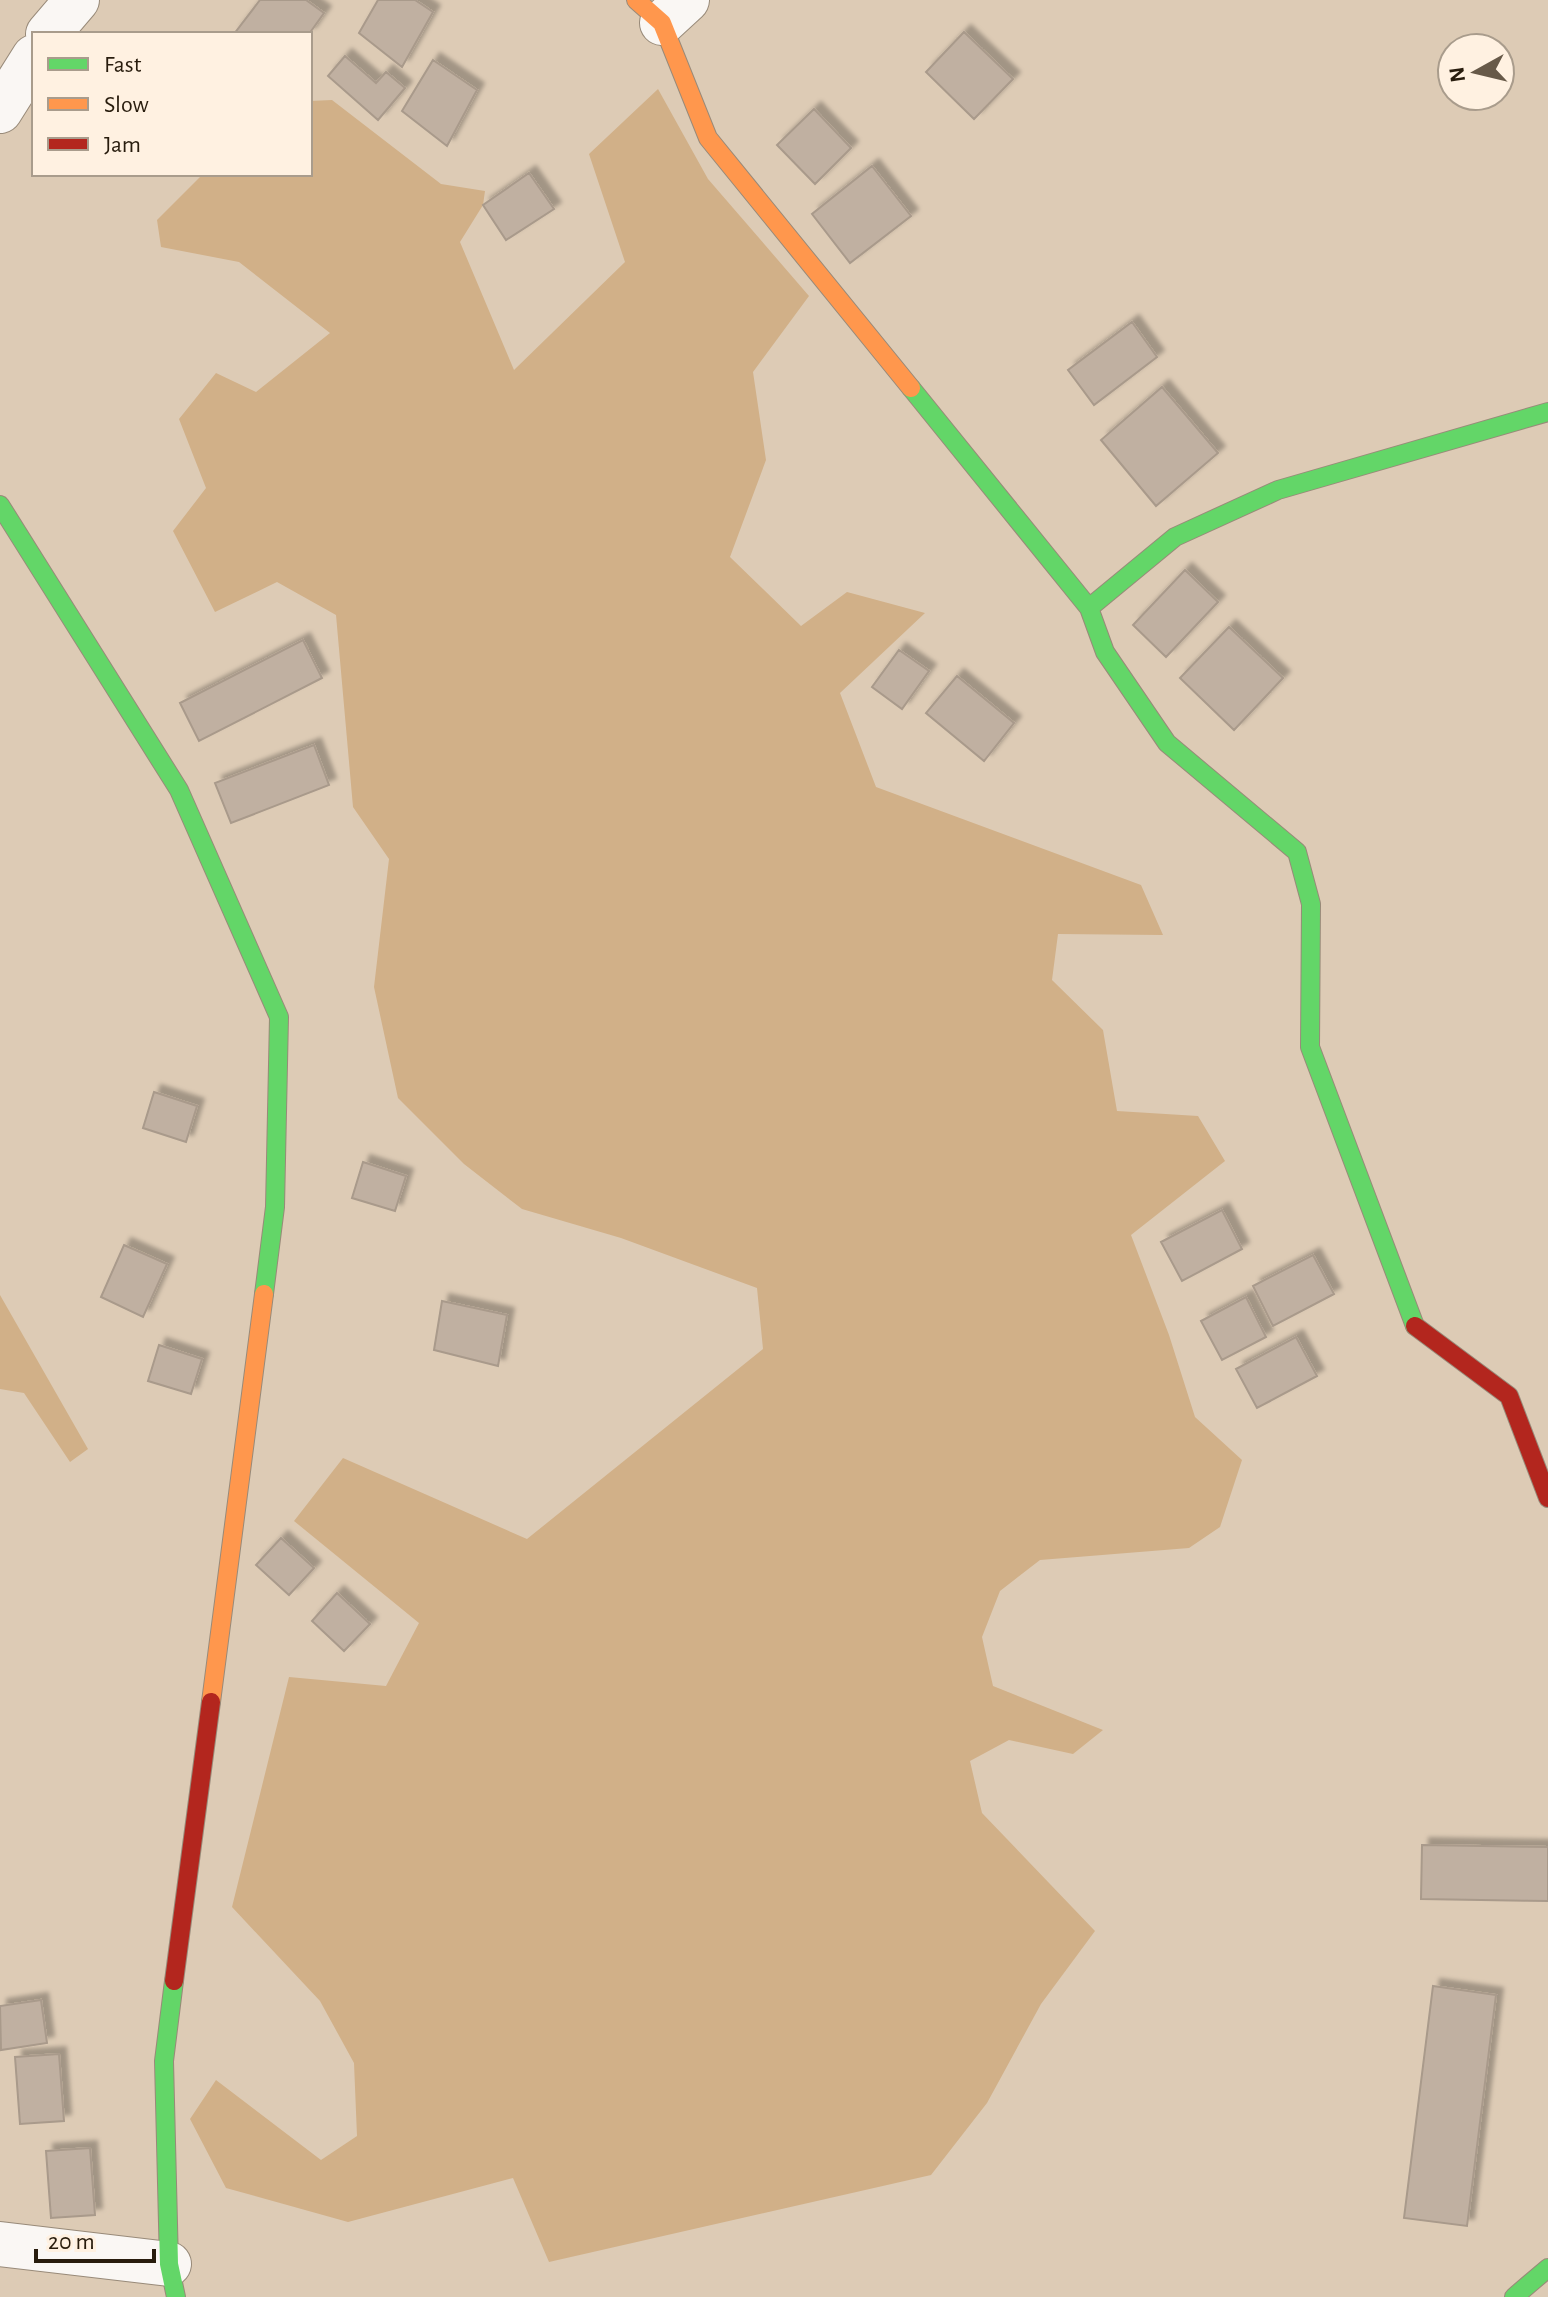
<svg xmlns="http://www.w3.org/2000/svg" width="1548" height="2297" font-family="'Alegreya Sans',sans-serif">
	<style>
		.green { fill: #d1b088 }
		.building { fill: #c0b0a1; stroke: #a99a8b; stroke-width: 2; filter: url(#shadow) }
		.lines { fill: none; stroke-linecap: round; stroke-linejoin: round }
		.street-casing { stroke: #988a79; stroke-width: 46 }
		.fast-casing { stroke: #988a79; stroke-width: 20 }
		.slow-casing { stroke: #988a79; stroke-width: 20 }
		.jam-casing { stroke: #988a79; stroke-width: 20 }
		.street { stroke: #faf7f4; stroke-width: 44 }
		.fast { stroke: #63d668; stroke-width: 18 }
		.slow { stroke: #ff974d; stroke-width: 18 }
		.jam { stroke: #b3261e; stroke-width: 18 }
	</style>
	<defs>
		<filter id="shadow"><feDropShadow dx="7" dy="-7" stdDeviation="2" flood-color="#0004"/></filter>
	</defs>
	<rect width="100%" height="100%" fill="#ddcbb5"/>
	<path class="green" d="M658,89L708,179L809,296L753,372L766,460L730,557L801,626L847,592L925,613L840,693L876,787L1141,885L1163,935L1058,934L1052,980L1103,1030L1117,1111L1198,1116L1225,1161L1131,1235L1169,1335L1195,1417L1242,1460L1220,1527L1189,1548L1040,1560L1000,1591L982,1637L993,1686L1103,1730L1073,1754L1009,1740L970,1761L982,1813L1095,1931L1041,2004L987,2103L931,2175L549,2262L513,2178L348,2222L226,2188L190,2119L216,2080L321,2160L357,2136L354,2063L320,2001L232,1907L289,1677L386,1686L419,1623L294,1521L343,1458L527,1539L763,1349L757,1288L621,1238L522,1209L464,1164L398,1098L374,987L389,859L353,807L336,615L277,582L215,612L173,531L206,488L179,419L216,373L256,392L330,333L239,262L161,247L157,220L203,174H310V101L332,100L441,184L485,191L483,205L460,242L514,370L625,262L589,154Z
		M0,1295L88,1449L70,1462L24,1393L0,1389Z"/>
	<path class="building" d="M260,0H306L324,13L309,34H234Z
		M378,0H415L433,12L402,67L359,33Z
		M964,32L1013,79L974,119L926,72Z
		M345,56L376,83L386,72L405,88L378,120L328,76Z
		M433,60L477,90L447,146L402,111Z
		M814,109L851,148L815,184L777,145Z
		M872,166L911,216L850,263L812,214Z
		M529,173L554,209L506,240L483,205Z
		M1132,322L1157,357L1094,405L1068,370Z
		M1162,387L1218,453L1156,506L1101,440Z
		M1185,570L1218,602L1166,657L1133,625Z
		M1229,627L1283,678L1234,730L1180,678Z
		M303,640L322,678L199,741L180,703Z
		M899,650L929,671L902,709L872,687Z
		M957,676L1014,723L984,761L926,713Z
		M314,745L329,785L231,823L215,783Z
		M154,1092L197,1106L186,1142L143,1128Z
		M363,1162L406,1176L395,1211L352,1198Z
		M1222,1210L1242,1249L1182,1281L1161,1242Z
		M124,1245L167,1264L143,1317L101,1297Z
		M1313,1255L1334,1294L1273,1326L1253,1286Z
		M1246,1297L1266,1337L1222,1360L1201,1321Z
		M442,1301L507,1315L498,1366L434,1350Z
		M1296,1337L1317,1376L1257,1408L1236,1369Z
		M159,1345L202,1359L191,1394L148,1381Z
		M281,1538L314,1568L289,1595L256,1565Z
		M337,1593L370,1624L344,1651L312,1621Z
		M1422,1845L1548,1847V1901L1421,1899Z
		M1433,1986L1496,1995L1467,2226L1404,2218Z
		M41,2000L47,2043L1,2050L0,2006Z
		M59,2054L64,2121L20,2124L15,2057Z
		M90,2148L95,2215L51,2218L46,2151Z"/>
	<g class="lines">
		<g class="street-casing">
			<path id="street" d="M662,23L687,0
				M48,34L77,0
				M0,111L34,57
				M0,2244L169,2264"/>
		</g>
		<g class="fast-casing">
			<path id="fast" d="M911,388L1089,608L1105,652L1167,743L1297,852L1311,904L1310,1047L1415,1326
				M0,505L179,790L279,1017L275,1207L264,1294
				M1089,608L1175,537L1278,490L1548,412
				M174,1981L164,2061L169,2264L176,2297
				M1514,2297L1548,2268"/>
		</g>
		<g class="slow-casing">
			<path id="slow" d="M636,0L662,23L708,138L911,388
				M211,1702L264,1294"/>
		</g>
		<g class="jam-casing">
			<path id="jam" d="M1415,1326L1509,1396L1548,1498
				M174,1981L211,1702"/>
		</g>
		<use href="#street" class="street"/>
		<use href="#fast" class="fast"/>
		<use href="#slow" class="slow"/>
		<use href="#jam" class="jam"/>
	</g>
	<rect x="32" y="32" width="280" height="144" fill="#fff1e1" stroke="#a99c8c" stroke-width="2"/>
	<rect x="48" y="58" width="40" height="12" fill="#63d668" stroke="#a99c8c" stroke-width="2"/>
	<text x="104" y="72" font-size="24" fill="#281c0d">Fast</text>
	<rect x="48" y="98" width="40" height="12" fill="#ff974d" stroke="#a99c8c" stroke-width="2"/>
	<text x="104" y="112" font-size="24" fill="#281c0d">Slow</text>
	<rect x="48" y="138" width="40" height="12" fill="#b3261e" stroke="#a99c8c" stroke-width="2"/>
	<text x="104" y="152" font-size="24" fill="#281c0d">Jam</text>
	<g transform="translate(1476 72) rotate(262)"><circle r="38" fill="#fff1e1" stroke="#a99c8c" stroke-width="2"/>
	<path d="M0-6L14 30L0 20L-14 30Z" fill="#675948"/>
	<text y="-12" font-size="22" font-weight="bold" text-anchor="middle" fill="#281c0d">N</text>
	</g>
	<path d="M36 2249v12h118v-12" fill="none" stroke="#281c0d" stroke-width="4"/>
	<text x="48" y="2249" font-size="24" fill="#281c0d" stroke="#fff1e1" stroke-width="6" paint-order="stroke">20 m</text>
</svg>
